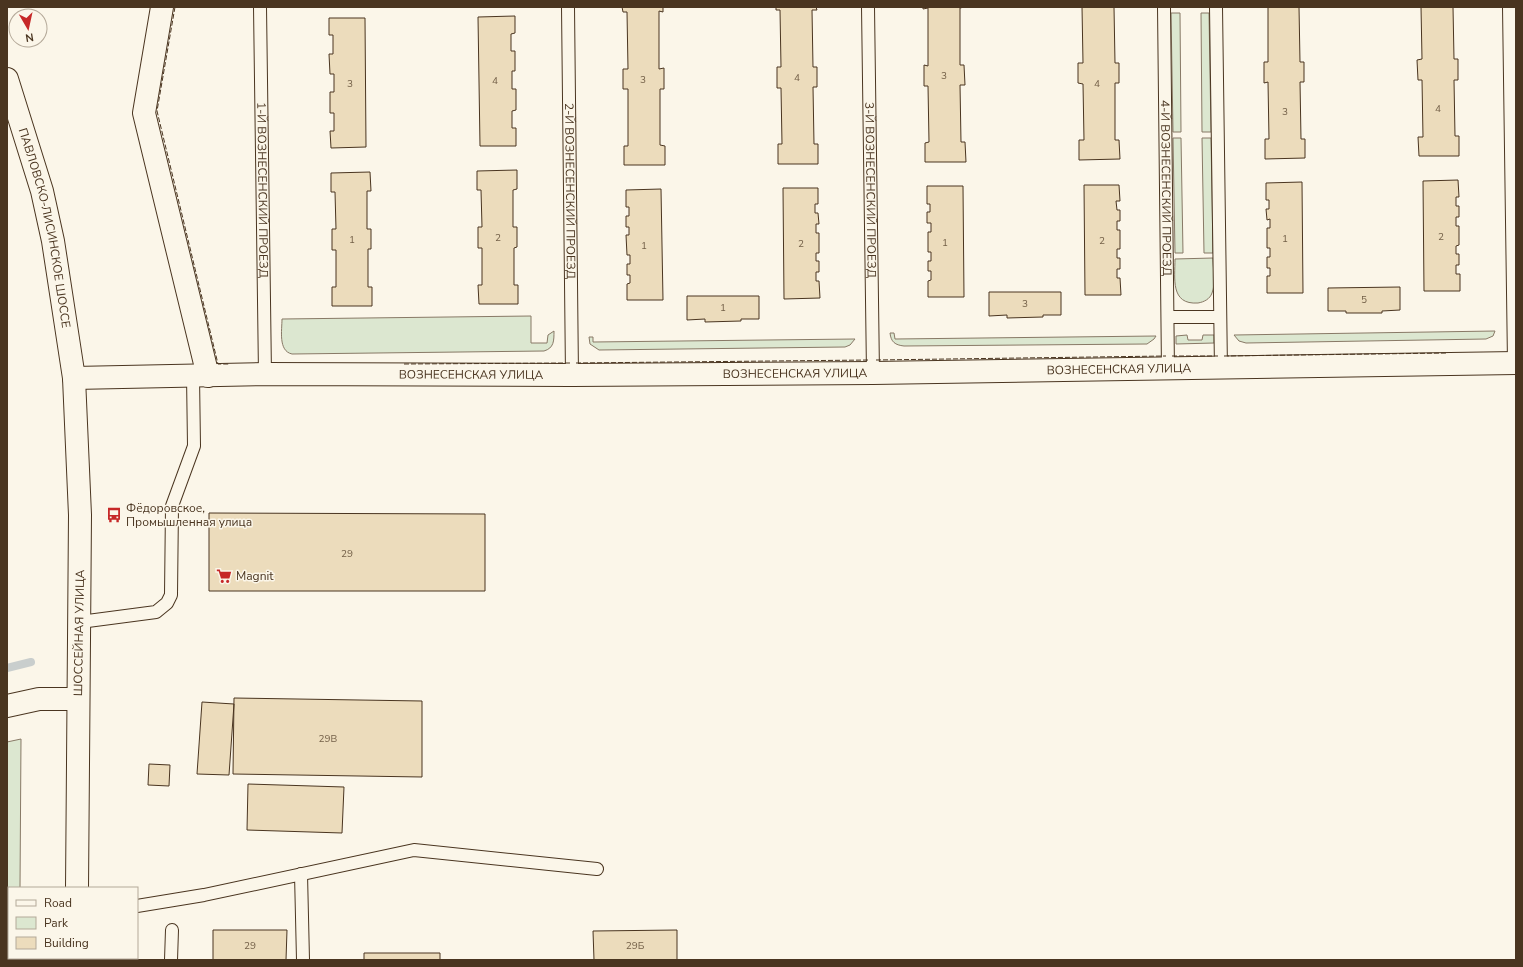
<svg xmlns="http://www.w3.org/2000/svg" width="1523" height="967" font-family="'Nunito Sans',sans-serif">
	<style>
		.green { fill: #dce7d0; stroke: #887966 }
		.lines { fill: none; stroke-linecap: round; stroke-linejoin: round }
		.stream { stroke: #c9cecd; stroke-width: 8 }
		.building { fill: #ecdcbc; stroke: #4a3520 }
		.service-casing { stroke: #4a3520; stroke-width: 14 }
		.minor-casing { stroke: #4a3520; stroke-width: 24 }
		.secondary-casing { stroke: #4a3520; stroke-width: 24 }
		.service { stroke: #fbf6e9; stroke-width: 12 }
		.minor { stroke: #fbf6e9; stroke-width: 22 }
		.secondary { stroke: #fbf6e9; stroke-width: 22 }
		.fence { stroke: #4a3520; stroke-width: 1; stroke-dasharray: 5 2; stroke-linecap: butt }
		.labels { text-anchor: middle; stroke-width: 3; stroke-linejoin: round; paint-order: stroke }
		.number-label { font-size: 10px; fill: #725f47 }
		.street-label { font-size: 12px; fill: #4a3520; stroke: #fbf6e9 }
		.poi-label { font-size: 12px; fill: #4a3520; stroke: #fbf6e9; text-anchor: start }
	</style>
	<rect width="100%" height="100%" fill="#fbf6e9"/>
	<path class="green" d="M1171,13H1180L1181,132H1173Z
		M1201,13H1209L1211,132H1202Z
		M1173,138H1181L1183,253H1175Z
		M1202,138H1211L1213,253H1204Z
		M1213,258C1213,269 1216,283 1212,293C1210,299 1204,302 1198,303C1170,305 1175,278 1175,259Z
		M531,316V343H547L548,335L554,331C554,341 554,348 544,351L292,354C278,351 282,330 282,319Z
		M1495,331L1493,336L1486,339L1246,343L1239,341L1234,335Z
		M890,333H894L895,339L1156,336L1154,339L1147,344L904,346C895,345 891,342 890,333Z
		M1187,335L1188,340H1202L1203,335H1214V343L1176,344V336Z
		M589,337H593V342L855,339L850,345L845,347L599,350L590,344Z
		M21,739L20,888H9V958H19V960H7V742Z"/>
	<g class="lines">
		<path class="stream" d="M7,668L31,662"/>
	</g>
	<path class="building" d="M622,7H663V12L659,11V69L664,68V89H660V145L665,146V165H624V146H628V89H623V69H628L627,12H623Z
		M776,7H816L817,10H812L813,67H817V87H813L814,144H818V164H778V144H782L781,88H777V67H781L780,10H776Z
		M923,7H964L960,8V65H964L965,85H960L961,142H965L966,162H925V143L929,142L928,86H924V65L928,66V8L923,9Z
		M1082,7H1114L1115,63H1119V83H1115V140H1119L1120,159L1079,160V140H1084L1083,84L1078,83V63H1083Z
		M1268,7H1299L1300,62H1304V82H1300L1301,139H1305V158L1265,159V139H1269L1268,82L1264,83V62H1268Z
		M1421,7H1453L1454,59H1458V80H1454L1455,136H1459V156H1419L1418,137H1423L1422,80H1418L1417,60L1422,59Z
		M515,16V33L511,34V51H515V71H512V89H516V110L512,111V128H516V146H480L478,17Z
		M329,18H365L366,147L331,148L330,131H334V113H330V92H334V74H330L329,54H333V35H329Z
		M517,170V189L513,190V227H517V247L514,248V285H518V304H479L478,285H482V248H478V227H482L481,190H477V171Z
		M370,172L371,191H367V229H371V249H368V287H372V306H332V287H336V250H332V229H336L335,192H331V173Z
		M1458,180L1459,197H1456V206H1459V217H1456V226H1459V245L1456,246V254H1459V265H1456V274H1460V291H1424L1423,181Z
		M1302,182L1303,293H1267V276H1270V268H1267V257H1270V248H1267V228H1270V219L1267,220L1266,209H1269V200H1266V183Z
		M1084,185H1119L1120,201H1116L1117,210H1120V221H1117V230H1120V249H1117V258H1120V269H1117V278H1120L1121,295H1085Z
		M927,186H963L964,297H928V281L931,280V271H928V261H931V252H928V232H931V223H927V212H930V204H927Z
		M783,188H818V204H815V213H818L819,224H816V233H819V253H816V261H819V272H816V281H819L820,298L784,299Z
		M661,189L663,300H627V284L630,283V275H627V264H630V255H627L626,235H629V227H626V216H629V207H626V190Z
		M1400,287V310L1382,311V313H1346V311H1328V288Z
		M989,292H1061V315H1043V317L1007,318V315L989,316Z
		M687,296H759V319H741V321L705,322V319L687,320Z
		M209,513L485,514V591H209Z
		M234,698L422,701V777L233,774Z
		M202,702L234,704L229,775L197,774Z
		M149,764L170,765L169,786L148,785Z
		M248,784L344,787L342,833L247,830Z
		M213,930H287L286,960H213Z
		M677,930V960H594L593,931Z
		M364,953H440V960H364Z"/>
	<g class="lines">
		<g class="service-casing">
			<g id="service">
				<path id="s1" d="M260,7L265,374"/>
				<path id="s2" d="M568,7L572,375"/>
				<path id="s3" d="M868,7L873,373"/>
				<path id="s4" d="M1164,7L1168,370"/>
				<path d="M1216,7L1221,369"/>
				<path d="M1509,7L1514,363"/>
				<path d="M1168,317H1220"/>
				<path d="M80,622L156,612L167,603L171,595L172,506L194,446L193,376"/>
				<path d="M301,874L303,960"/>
				<path d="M137,906L204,895L414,850L597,869"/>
				<path d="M171,960L172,930"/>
			</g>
		</g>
		<g class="minor-casing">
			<g id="minor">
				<path d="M162,7L144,113L208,376"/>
				<path id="s5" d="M74,378L265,374L572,375L873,373L1516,363"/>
				<path d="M7,706L39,699H78"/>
			</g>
		</g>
		<g class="secondary-casing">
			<g id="secondary">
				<path id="s6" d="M7,79L42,191L53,241L74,378L80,515L77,888"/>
				<path d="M76,960V958"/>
			</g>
		</g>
		<use href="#service" class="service"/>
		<use href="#minor" class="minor"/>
		<use href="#secondary" class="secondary"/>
		<path class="fence" d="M175,7L157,111L218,364H230
			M1172,356H1218
			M1224,356L1448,353
			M876,360L1166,356
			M576,363L870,360
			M404,364L570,363"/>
	</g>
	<defs>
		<g id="bus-bare" transform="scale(1.2)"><path d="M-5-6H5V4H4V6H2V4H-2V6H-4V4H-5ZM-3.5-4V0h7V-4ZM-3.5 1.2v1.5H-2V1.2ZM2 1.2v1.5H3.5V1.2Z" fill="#c62828" stroke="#fbf6e9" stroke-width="2.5" paint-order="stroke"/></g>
		<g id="supermarket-bare" transform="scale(1.2)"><path d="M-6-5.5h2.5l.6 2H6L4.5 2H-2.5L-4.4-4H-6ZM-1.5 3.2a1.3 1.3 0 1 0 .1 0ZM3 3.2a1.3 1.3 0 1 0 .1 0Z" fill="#c62828" stroke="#fbf6e9" stroke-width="2.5" paint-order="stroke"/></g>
	</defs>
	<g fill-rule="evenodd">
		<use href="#bus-bare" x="114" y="515"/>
		<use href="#supermarket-bare" x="224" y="576"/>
	</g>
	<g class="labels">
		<g class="number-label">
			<text x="944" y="79">3</text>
			<text x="797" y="81">4</text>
			<text x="643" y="83">3</text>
			<text x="495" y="84">4</text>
			<text x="350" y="87">3</text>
			<text x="1097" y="87">4</text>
			<text x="1438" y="112">4</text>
			<text x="1285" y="115">3</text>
			<text x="1441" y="240">2</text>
			<text x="498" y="241">2</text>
			<text x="1285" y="242">1</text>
			<text x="352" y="243">1</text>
			<text x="1102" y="244">2</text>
			<text x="945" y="246">1</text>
			<text x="801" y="247">2</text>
			<text x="644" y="249">1</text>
			<text x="1364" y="303">5</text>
			<text x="1025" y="307">3</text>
			<text x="723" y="311">1</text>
			<text x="347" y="557">29</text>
			<text x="328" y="742">29В</text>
			<text x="250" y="949">29</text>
			<text x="635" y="949">29Б</text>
		</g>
		<g class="street-label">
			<text dy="4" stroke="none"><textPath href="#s4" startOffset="181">4-Й ВОЗНЕСЕНСКИЙ ПРОЕЗД</textPath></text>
			<text dy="4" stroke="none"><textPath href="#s1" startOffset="183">1-Й ВОЗНЕСЕНСКИЙ ПРОЕЗД</textPath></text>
			<text dy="4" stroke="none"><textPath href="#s3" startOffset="183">3-Й ВОЗНЕСЕНСКИЙ ПРОЕЗД</textPath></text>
			<text dy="4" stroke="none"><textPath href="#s2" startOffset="184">2-Й ВОЗНЕСЕНСКИЙ ПРОЕЗД</textPath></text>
			<text dy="4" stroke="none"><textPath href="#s6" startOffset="154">ПАВЛОВСКО-ЛИСИНСКОЕ ШОССЕ</textPath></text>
			<text dy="4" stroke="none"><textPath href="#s5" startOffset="1045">ВОЗНЕСЕНСКАЯ УЛИЦА</textPath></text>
			<text dy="4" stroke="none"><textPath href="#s5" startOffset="721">ВОЗНЕСЕНСКАЯ УЛИЦА</textPath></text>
			<text dy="4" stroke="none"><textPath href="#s5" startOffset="397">ВОЗНЕСЕНСКАЯ УЛИЦА</textPath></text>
			<text transform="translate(79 633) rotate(-89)" y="4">ШОССЕЙНАЯ УЛИЦА</text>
		</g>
		<g class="poi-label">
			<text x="126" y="512">Фёдоровское,<tspan x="126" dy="14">Промышленная улица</tspan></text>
			<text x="236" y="580">Magnit</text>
		</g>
	</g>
	<rect width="1523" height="967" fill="none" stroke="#4a3520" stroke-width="16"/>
	<rect x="8" y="887" width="130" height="72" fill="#fbf6e9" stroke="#b4a999"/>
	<rect x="16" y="900" width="20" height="6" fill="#fbf6e9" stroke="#b4a999"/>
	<text x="44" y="907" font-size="12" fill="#4a3520">Road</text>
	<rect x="16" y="917" width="20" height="12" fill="#dce7d0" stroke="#b4a999"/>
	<text x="44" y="927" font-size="12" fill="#4a3520">Park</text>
	<rect x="16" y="937" width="20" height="12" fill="#ecdcbc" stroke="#b4a999"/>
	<text x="44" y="947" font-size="12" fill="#4a3520">Building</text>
	<g transform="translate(28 28) rotate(171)"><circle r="19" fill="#fbf6e9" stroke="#b4a999"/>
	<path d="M0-3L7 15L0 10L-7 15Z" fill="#c62828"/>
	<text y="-6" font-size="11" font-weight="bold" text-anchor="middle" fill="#4a3520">N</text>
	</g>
</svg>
